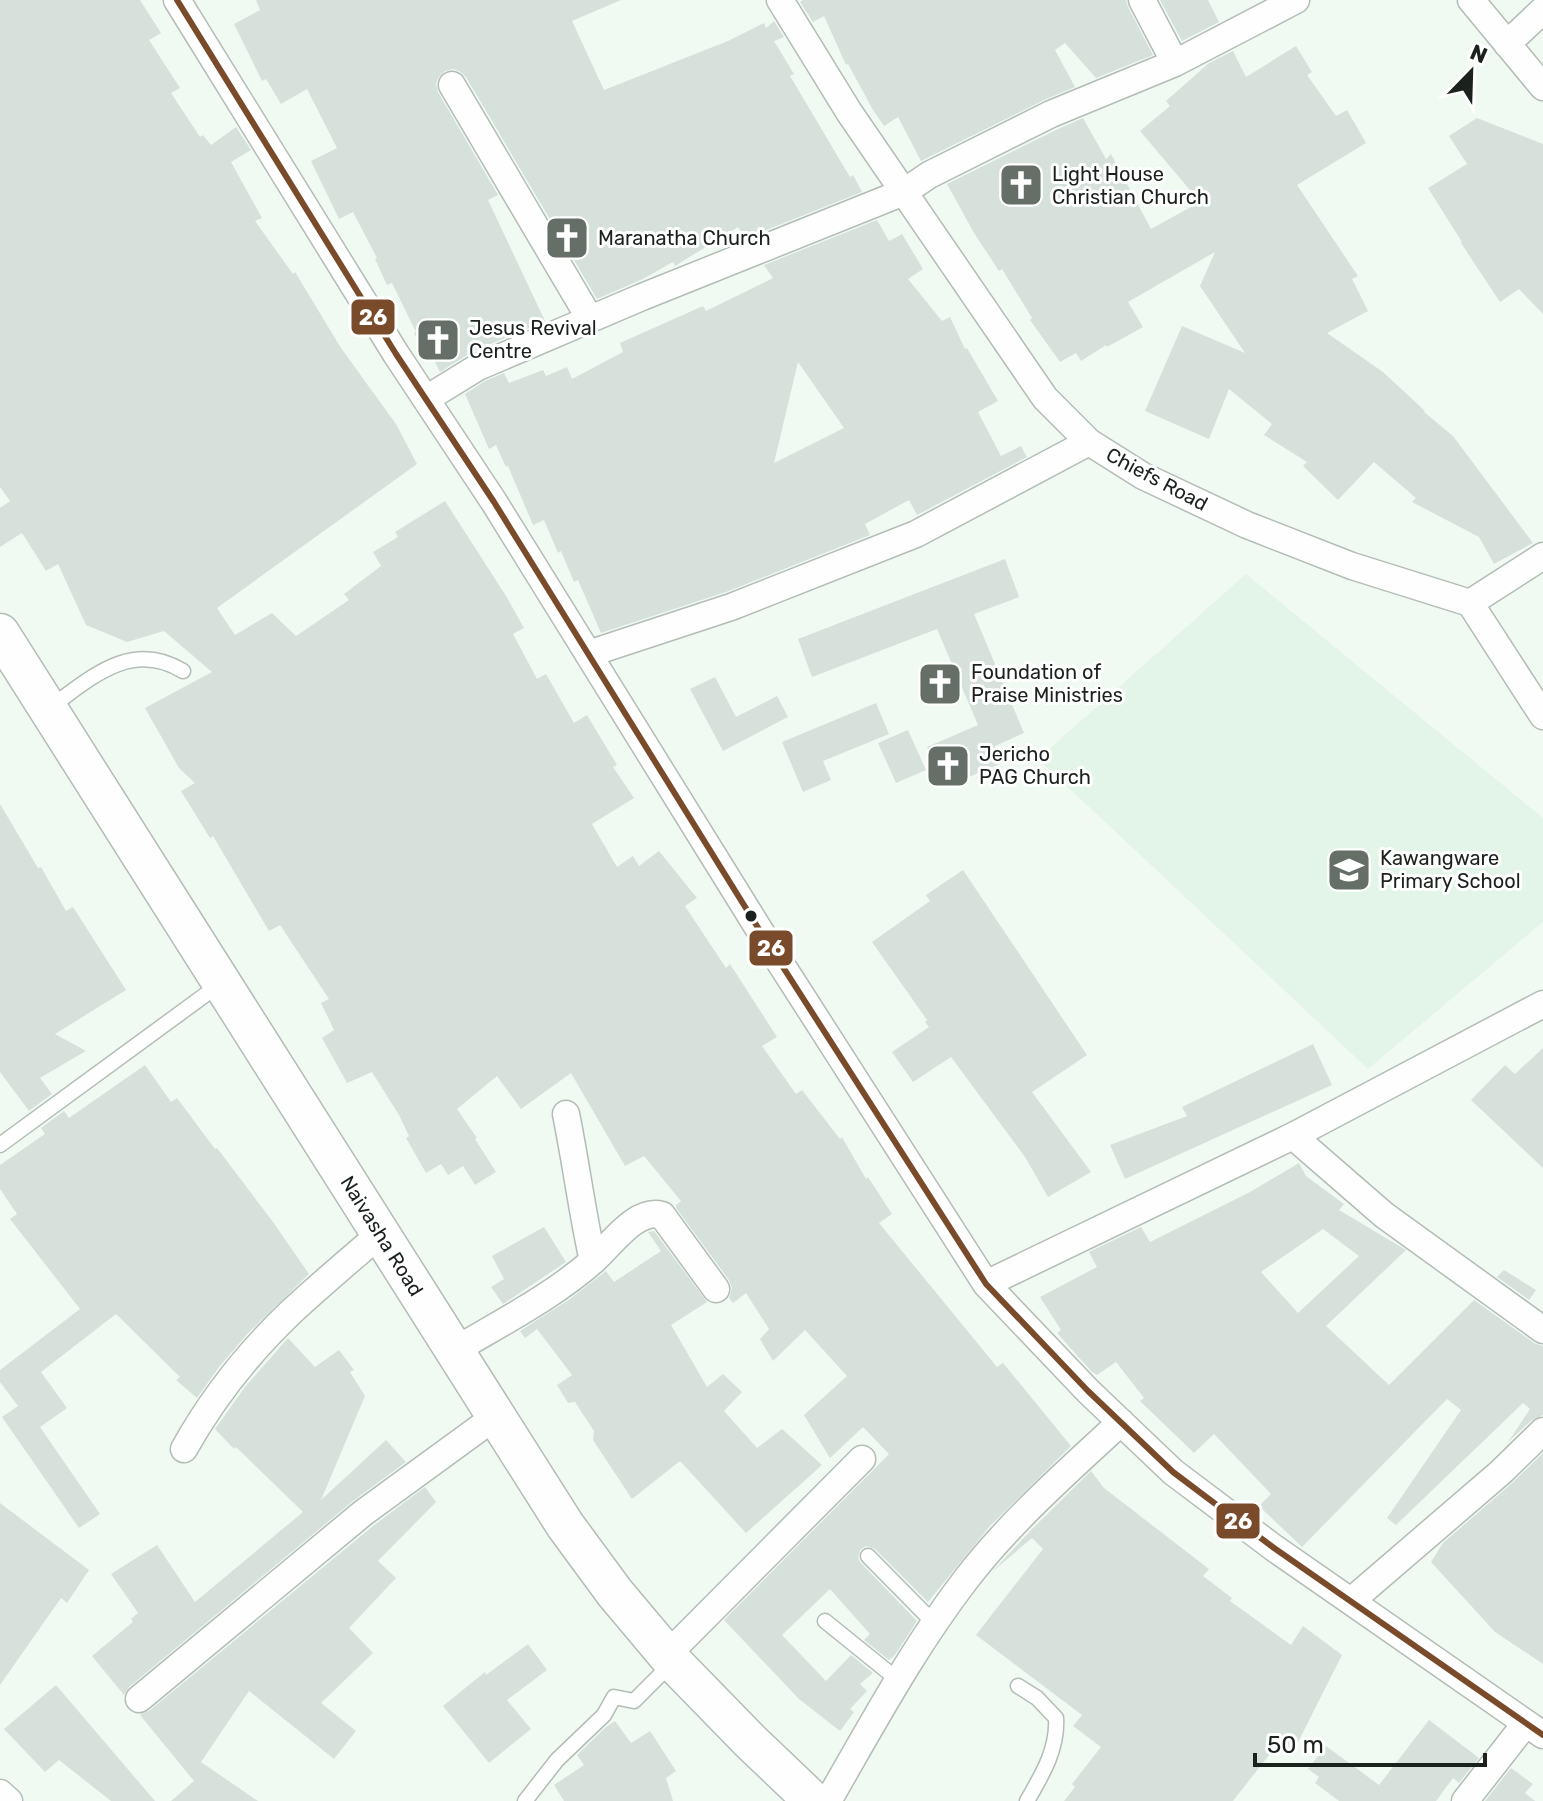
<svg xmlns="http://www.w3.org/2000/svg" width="1543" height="1801" font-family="Rubik,sans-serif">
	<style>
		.built { fill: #e2f5e8 }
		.building { fill: #d6e1dc; fill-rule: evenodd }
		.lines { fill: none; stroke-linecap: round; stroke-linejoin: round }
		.service-casing { stroke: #b4bcb6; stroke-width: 17 }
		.minor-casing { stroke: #b4bcb6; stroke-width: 29 }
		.secondary-casing { stroke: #b4bcb6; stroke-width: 41 }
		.service { stroke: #fdfefd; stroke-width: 14 }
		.minor { stroke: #fdfefd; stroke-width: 26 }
		.secondary { stroke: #fdfefd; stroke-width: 38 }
		.bus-1-casing { stroke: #fff; stroke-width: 12 }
		.bus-1 { stroke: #7a4b2a; stroke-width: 6 }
		.bus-dot { fill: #1b221d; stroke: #fff; stroke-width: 3 }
		.labels { text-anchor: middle; stroke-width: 6; stroke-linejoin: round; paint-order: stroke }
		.poi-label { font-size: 20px; fill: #1b221d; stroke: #fff; text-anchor: start }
		.street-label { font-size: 20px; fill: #1b221d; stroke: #fff }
		.line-badge { stroke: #fff; stroke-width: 3 }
		.badge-label { font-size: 22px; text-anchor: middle; font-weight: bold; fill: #fff }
	</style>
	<rect width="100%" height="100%" fill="#f0faf3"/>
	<path class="built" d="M1246,574L1543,818V922L1368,1069L1038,759Z"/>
	<path class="building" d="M0,0H140L161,33L149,40L180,88L171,93L200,137L203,135L211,145L236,127L251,150L231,162L262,218L255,221L293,274L295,272L341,348L396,424L417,464L217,608L235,635L272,613L296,636L349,600L344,594L381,566L373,552L398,537L395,532L445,501L506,596L524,628L513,634L537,679L546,674L574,723L587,715L617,765L613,767L634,798L592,824L617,867L633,856L639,866L659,851L697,898L685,906L726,968L730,964L777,1037L762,1046L796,1094L802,1090L840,1139L842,1137L866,1179L868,1177L892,1214L879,1223L997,1367L1003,1363L1071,1446L990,1526L928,1602L875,1549L866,1546L860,1550L858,1558L861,1563L917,1621L895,1655L889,1660L864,1640L870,1634L830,1589L782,1635L826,1681L851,1655L873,1673L860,1684L867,1691L850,1709L854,1712L840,1731L799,1699L724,1620L889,1454L863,1427L830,1458L804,1415L847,1376L805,1330L773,1361L760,1339L769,1329L746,1293L733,1303L729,1298L732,1288L729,1280L676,1208V1205L681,1201L644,1156L625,1166L571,1073L521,1109L497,1076L457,1109L477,1138L475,1139L496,1172L475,1185L463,1166L448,1175L441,1164L426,1173L406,1138L409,1136L399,1115L372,1072L347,1083L322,1038L334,1030L321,1003L329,999L280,925L269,931L213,836L210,838L181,791L195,783L179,768L145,708L212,672L164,631L127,642L86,625L58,564L46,571L22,533L0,547V508L10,501L0,487Z
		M256,0H621L572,21L604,90L728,41L764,23L766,28L774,21L784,37L774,41L794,74L790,76L850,177L853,175L862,192L746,238L738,227L675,266L673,262L643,279L597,299L466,77L459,71L453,69L445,71L438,78L436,84L438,92L498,195L488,200L545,321L472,352L440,372L430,352L424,355L414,333L416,332L392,283L387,285L375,259L377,258L353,212L339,219L311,161L337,148L307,89L281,104L266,79L262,81L234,24L260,10Z
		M803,0H1126L1128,7L1153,55L1096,78L1065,43L1055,50L1075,87L1044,100L921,161L898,117L884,126L873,110L848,64L846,65L824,16L813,22L800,2Z
		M1160,0H1208L1219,22L1182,41Z
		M1296,46L1312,72L1307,75L1336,116L1347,110L1366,143L1297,185L1358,276L1352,279L1368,311L1327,333L1383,372L1425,411L1424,412L1453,436L1533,543L1494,564L1479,537L1412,502L1416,498L1374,462L1338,500L1303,466L1307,462L1264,435L1272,424L1229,389L1209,439L1145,411L1182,326L1245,353L1200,286L1215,252L1128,302L1143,327L1107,347L1106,345L1081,361L1076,353L1060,362L1030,320L1032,318L1002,269L999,271L974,233L947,184L1058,129L1083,118L1106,159L1111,154L1151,229L1200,202L1140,131L1170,106L1166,101L1209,63L1233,51L1246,77Z
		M1477,118L1543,144V314L1519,289L1500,302L1461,243L1462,242L1428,188L1467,164L1449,136Z
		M877,220L889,241L902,234L923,269L908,279L942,321L950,317L965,349L967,348L998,401L978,412L1001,456L1021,446L1027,457L917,515L909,500L865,524L870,535L726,592L601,633L578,580L574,582L561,551L558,553L544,520L533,525L508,466L506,467L496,445L489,449L465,394L485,381L504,373L509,383L543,370L546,376L567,367L572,379L623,352L620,343L703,306L706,311L773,278L764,265ZM798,362L844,428L774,463Z
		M1005,559L1019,597L974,614L1024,733L995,746L1002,763L945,787L927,747L978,725L937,629L812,677L798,639Z
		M715,677L736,717L777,696L788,717L723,751L690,689Z
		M876,703L889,734L823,761L831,780L803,792L782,742Z
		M908,730L926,770L896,783L878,743Z
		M0,804L38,868L41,867L66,911L73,907L126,990L55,1034L86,1051L40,1078L52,1094L29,1111L0,1072Z
		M963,870L1087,1055L1032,1092L1091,1172L1048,1197L1025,1157L951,1057L913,1082L892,1052L929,1027L925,1022L927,1020L872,942L930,901L926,895Z
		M1313,1044L1332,1085L1125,1179L1110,1145L1187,1116L1182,1107Z
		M1543,1048V1168L1471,1100L1505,1065L1515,1074Z
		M145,1065L171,1102L177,1098L215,1149L217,1148L273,1222L309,1274L249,1332L219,1367L197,1398L176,1380L180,1377L116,1314L41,1372L67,1408L40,1427L100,1514L79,1528L2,1417L18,1406L0,1382V1370L80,1309L10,1219L17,1214L0,1189V1165L45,1134L41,1128L64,1111L69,1118Z
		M1299,1163L1306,1176L1344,1204L1339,1210L1406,1250L1326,1326L1389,1385L1474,1300L1534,1343L1543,1346V1415L1532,1420L1508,1442L1530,1409L1523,1403L1396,1525L1387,1518L1461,1410L1447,1399L1302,1547L1259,1506L1271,1494L1214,1434L1194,1453L1140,1401L1144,1398L1116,1362L1097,1375L1092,1372L1057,1333L1061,1330L1040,1297L1097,1267L1089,1252L1141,1227L1150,1242L1250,1192ZM1323,1229L1359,1256L1298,1313L1261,1272Z
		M544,1227L566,1262L503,1304L491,1287L504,1279L492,1256Z
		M654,1231L707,1302L671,1325L707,1387L723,1374L742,1392L724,1411L757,1448L782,1429L822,1465L746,1533L680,1461L632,1499L593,1440L594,1431L575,1402L568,1403L557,1385L572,1375L537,1329L525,1338L520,1331L570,1299L606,1271L614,1282L661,1251L648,1232Z
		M1504,1270L1536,1290L1529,1300L1497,1277Z
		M288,1338L315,1367L339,1350L354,1370L350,1372L365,1396L321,1500L386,1440L406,1462L353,1501L129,1687L124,1695L92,1656L133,1622L131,1619L138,1613L111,1574L157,1545L195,1602L303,1512L236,1447L234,1449L215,1429L245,1387Z
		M1543,1453V1664L1495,1632L1431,1562L1443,1543L1511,1484Z
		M1091,1471L1104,1488L1209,1569L1203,1576L1232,1598L1230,1601L1291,1645L1303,1626L1342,1655L1291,1756L1277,1745L1233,1801H1064L1075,1787L1072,1784L1101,1747L1073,1726L1082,1715L976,1635L1043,1549L1032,1538L992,1572L1033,1528Z
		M425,1487L436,1502L378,1561L396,1578L349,1628L373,1653L321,1703L356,1731L334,1759L249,1691L201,1762L258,1801H171L194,1781L140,1715L149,1711L373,1526Z
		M0,1503L89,1570L67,1603L61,1598L0,1685Z
		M528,1644L547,1670L507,1700L531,1729L489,1763L443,1706L485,1672L486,1675Z
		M56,1685L155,1801H111L59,1760L45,1772L4,1729Z
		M1429,1720L1479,1758L1459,1783L1453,1778L1436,1801H1339L1315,1783L1319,1777L1308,1769L1326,1746L1379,1785Z
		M615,1721L631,1743L650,1731L676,1771L666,1778L673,1801H564L554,1785L584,1765L577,1755L606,1727Z
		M1511,1768L1533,1784L1525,1793L1535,1801H1485Z"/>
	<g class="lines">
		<g class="service-casing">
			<path id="service" d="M48,709C90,679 130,639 183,671
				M0,1145L220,984
				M868,1556L934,1623
				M825,1621L898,1680
				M1018,1686L1037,1698L1056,1718C1058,1749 1042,1775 1027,1801
				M525,1801L557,1760L604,1715L614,1697L634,1701L672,1663"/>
		</g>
		<g class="minor-casing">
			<path id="minor" d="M177,0L396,354L494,502L765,939L986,1284L1088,1391L1173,1472L1274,1548L1543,1735
				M780,0L849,112L1045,398L1089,442L1143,476L1247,525L1352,566L1470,603L1543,556
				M1142,0L1175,63
				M1471,0L1543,87
				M1507,44L1543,10
				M452,85L590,319
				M426,399L478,367L642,297L904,192L929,175L1051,114L1175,63L1296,0
				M1470,603L1543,716
				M588,654L731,607L916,534L1089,442
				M566,1114C576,1163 582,1212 593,1261
				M1293,1136L1384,1215L1543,1330
				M986,1284L1293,1136L1543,1004
				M454,1351C502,1322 552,1297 594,1260C612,1244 636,1208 662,1215L716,1289
				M184,1449C212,1399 249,1352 291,1312C320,1285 350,1260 380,1234
				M1351,1601L1501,1472L1543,1431
				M668,1654L862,1459
				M139,1699L363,1513L496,1416
				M0,1793L9,1801
				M828,1801C872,1725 913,1648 967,1578C1012,1520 1067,1472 1121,1422
				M1465,1801L1526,1723"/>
		</g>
		<g class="secondary-casing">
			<path id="secondary" d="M0,633L565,1525L615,1593L673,1662L750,1741L813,1801"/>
		</g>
		<use href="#service" class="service"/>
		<use href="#minor" class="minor"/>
		<use href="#secondary" class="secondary"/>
		<g class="bus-1-casing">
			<path id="bus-1" d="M177,0L396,354L494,502L765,939L986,1284L1088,1391L1173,1472L1274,1548L1543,1735"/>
		</g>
		<use href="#bus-1" class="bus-1"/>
	</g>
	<defs>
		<g id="church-square" transform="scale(2.3)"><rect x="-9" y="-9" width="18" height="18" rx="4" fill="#666e68" stroke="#fff"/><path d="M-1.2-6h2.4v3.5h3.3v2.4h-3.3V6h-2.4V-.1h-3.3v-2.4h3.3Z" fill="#fff"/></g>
		<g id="school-square" transform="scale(2.3)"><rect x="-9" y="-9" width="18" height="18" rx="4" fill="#666e68" stroke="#fff"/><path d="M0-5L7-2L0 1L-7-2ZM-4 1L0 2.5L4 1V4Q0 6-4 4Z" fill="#fff"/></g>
	</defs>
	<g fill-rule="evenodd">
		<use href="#church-square" x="1021" y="185"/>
		<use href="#church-square" x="567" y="238"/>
		<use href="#church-square" x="438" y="340"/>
		<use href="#church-square" x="940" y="684"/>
		<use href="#church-square" x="948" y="766"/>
		<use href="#school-square" x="1349" y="870"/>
	</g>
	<circle class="bus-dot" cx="751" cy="916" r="7"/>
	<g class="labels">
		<g class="poi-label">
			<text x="1052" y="181">Light House<tspan x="1052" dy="23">Christian Church</tspan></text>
			<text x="598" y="245">Maranatha Church</text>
			<text x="469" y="335">Jesus Revival<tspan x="469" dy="23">Centre</tspan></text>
			<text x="971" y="679">Foundation of<tspan x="971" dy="23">Praise Ministries</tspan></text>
			<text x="979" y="761">Jericho<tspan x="979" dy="23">PAG Church</tspan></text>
			<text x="1380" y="865">Kawangware<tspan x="1380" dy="23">Primary School</tspan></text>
		</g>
		<g class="street-label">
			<text transform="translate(1157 479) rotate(28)" y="7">Chiefs Road</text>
			<text transform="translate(382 1236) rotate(58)" y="7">Naivasha Road</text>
		</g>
	</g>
	<g class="line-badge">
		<rect x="350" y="298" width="46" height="38" rx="8" fill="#7a4b2a"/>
		<rect x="748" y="929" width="46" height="38" rx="8" fill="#7a4b2a"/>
		<rect x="1215" y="1502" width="46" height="38" rx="8" fill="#7a4b2a"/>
	</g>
	<g class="badge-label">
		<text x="373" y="325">26</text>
		<text x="771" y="956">26</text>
		<text x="1238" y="1529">26</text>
	</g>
	<g transform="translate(1471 72) rotate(23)" stroke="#ffffff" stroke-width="6" paint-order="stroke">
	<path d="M0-6L14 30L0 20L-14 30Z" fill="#1b221d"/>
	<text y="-12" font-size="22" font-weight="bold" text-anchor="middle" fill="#1b221d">N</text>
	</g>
	<path d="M1255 1753v12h230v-12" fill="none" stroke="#1b221d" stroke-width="4"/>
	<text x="1267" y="1753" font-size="24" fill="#1b221d" stroke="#ffffff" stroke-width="6" paint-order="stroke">50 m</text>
</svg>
